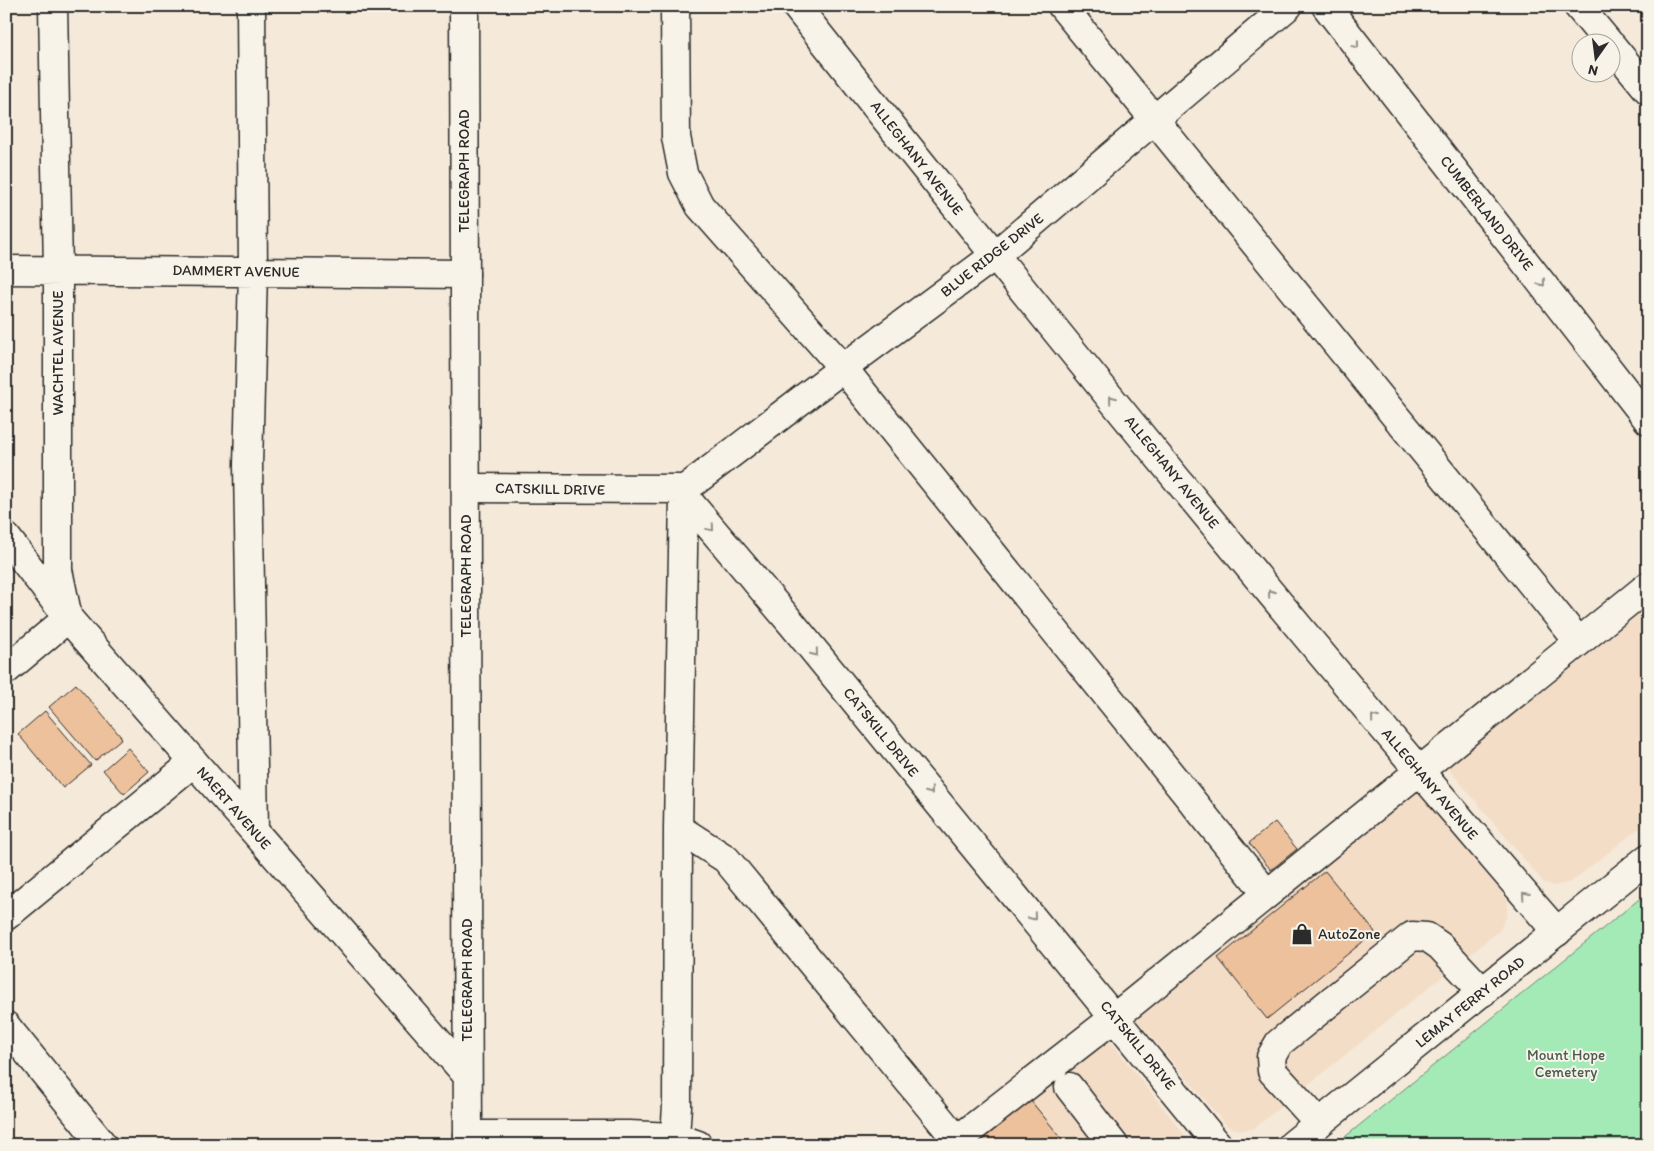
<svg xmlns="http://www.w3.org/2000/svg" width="1654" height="1151" font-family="Itim,sans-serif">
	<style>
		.built { fill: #f3ddc7 }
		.green { fill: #a3eab7; stroke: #678a71 }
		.building { fill: #edc19c; stroke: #2b2b2b }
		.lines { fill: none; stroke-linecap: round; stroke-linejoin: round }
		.minor-casing { stroke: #2b2b2b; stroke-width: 31 }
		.major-casing { stroke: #2b2b2b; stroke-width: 31 }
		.minor { stroke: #f7f3e8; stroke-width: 28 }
		.major { stroke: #f7f3e8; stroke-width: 28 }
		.oneway { stroke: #918f8a }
		.labels { text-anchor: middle; stroke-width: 4; stroke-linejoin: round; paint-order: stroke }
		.street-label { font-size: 15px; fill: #2b2b2b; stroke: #f7f3e8 }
		.poi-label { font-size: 15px; fill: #2b2b2b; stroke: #f7f3e8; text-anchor: start }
		.park-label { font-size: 15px; fill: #495b4e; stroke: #f7f3e8 }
	</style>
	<rect width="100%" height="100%" fill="#f5e9d9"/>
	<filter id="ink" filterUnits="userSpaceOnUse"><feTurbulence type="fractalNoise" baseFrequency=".02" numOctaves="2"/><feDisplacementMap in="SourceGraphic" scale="10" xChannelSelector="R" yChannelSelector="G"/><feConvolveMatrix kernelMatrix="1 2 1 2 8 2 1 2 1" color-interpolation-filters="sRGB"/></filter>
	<g filter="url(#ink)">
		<path class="built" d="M1648,598V821L1571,882L1554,886L1543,882L1443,762Z
			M1414,785L1508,900L1507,915L1499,931L1253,1129L1240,1130L1227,1126L1131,1013Z
			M1104,1034L1193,1145H963Z"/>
		<path class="green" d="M1648,892V1145H1335Z"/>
		<path class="building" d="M76,684L122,738L95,761L49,707Z
			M45,711L91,765L63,788L18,734Z
			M128,748L149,772L124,794L103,770Z
			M1275,822L1297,849L1271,870L1249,843Z
			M1325,871L1375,932L1267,1019L1218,958Z
			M1030,1100L1067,1145H976Z"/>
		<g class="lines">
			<g class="minor-casing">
				<path id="minor" d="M251,6L253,272L248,465L254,829
					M675,6L676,137L683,173L700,206L843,368L1267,894
					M796,6C1044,319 1296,630 1557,932
					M1062,6L1579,642
					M1326,6L1648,420
					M1578,6L1608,42
					M1612,46L1648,90
					M6,270L465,274
					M466,488L685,489
					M685,489L684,496L793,625L1218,1145
					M685,489L843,368L994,256L1288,6
					M6,537L68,618L467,1075
					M6,670L68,618L58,570V269L53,6
					M678,828L726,859L957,1140L1115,1017L1648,586
					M6,916L194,762
					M6,1026L103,1145
					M1069,1087L1114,1145
					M1319,1123L1272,1071L1271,1057L1279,1043L1412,936L1427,937L1440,946L1483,992
					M468,1135H629L675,1137L698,1145
					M675,1137L677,1106L678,828L684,496"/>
			</g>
			<g class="major-casing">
				<path id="major" d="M464,6L468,1145
					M1292,1145L1648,858"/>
			</g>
			<use href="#minor" class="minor"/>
			<use href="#major" class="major"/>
		</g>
		<defs><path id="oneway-chevron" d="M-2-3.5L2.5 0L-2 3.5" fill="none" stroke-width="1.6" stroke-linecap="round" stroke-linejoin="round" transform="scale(1.25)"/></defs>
		<g class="oneway">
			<use href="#oneway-chevron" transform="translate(1356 45) rotate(52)"/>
			<use href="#oneway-chevron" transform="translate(1542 283) rotate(52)"/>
			<use href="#oneway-chevron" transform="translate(1112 399) rotate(-129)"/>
			<use href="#oneway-chevron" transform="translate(711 528) rotate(50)"/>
			<use href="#oneway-chevron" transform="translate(1271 593) rotate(-129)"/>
			<use href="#oneway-chevron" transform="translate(815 653) rotate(51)"/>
			<use href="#oneway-chevron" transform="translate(1374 718) rotate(-129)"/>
			<use href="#oneway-chevron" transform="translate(930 791) rotate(51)"/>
			<use href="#oneway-chevron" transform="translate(1525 895) rotate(-131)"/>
			<use href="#oneway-chevron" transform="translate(1033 917) rotate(51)"/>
		</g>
	</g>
	<defs>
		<g id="shop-bare" transform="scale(1.725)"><path d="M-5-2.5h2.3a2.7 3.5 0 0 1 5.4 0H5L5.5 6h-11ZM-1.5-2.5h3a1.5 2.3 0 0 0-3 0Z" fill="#2b2b2b" stroke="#f7f3e8" stroke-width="2.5" paint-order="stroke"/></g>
	</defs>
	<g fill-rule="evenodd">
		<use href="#shop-bare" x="1302" y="934"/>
	</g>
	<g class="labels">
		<g class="street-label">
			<text transform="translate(917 158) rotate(52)" y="5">ALLEGHANY AVENUE</text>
			<text transform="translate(464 171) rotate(-90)" y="5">TELEGRAPH ROAD</text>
			<text transform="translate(1487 213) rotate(52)" y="5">CUMBERLAND DRIVE</text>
			<text transform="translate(992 255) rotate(-38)" y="5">BLUE RIDGE DRIVE</text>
			<text transform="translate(236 271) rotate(1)" y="5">DAMMERT AVENUE</text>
			<text transform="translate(58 353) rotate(-90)" y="5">WACHTEL AVENUE</text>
			<text transform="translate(1172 472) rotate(51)" y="5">ALLEGHANY AVENUE</text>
			<text transform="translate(550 489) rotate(1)" y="5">CATSKILL DRIVE</text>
			<text transform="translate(466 576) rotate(-90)" y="5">TELEGRAPH ROAD</text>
			<text transform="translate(881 732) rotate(51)" y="5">CATSKILL DRIVE</text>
			<text transform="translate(1430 784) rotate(50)" y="5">ALLEGHANY AVENUE</text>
			<text transform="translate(234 808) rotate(49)" y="5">NAERT AVENUE</text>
			<text transform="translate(467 980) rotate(-90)" y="5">TELEGRAPH ROAD</text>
			<text transform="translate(1470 1002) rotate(-39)" y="5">LEMAY FERRY ROAD</text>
			<text transform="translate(1138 1045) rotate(51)" y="5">CATSKILL DRIVE</text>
		</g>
		<g class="poi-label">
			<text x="1318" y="939">AutoZone</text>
		</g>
		<g class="park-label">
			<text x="1566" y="1060">Mount Hope<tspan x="1566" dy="17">Cemetery</tspan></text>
		</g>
	</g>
	<rect width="1654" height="1151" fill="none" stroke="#f7f3e8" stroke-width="25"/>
	<rect x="12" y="12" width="1629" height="1126" fill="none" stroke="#2b2b2b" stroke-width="2" filter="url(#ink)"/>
	<g transform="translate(1596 58) rotate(194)"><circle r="24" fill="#f7f3e8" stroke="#a5a39c"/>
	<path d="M0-4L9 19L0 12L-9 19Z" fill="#2b2b2b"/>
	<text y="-8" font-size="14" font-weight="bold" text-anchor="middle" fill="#2b2b2b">N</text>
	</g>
</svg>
